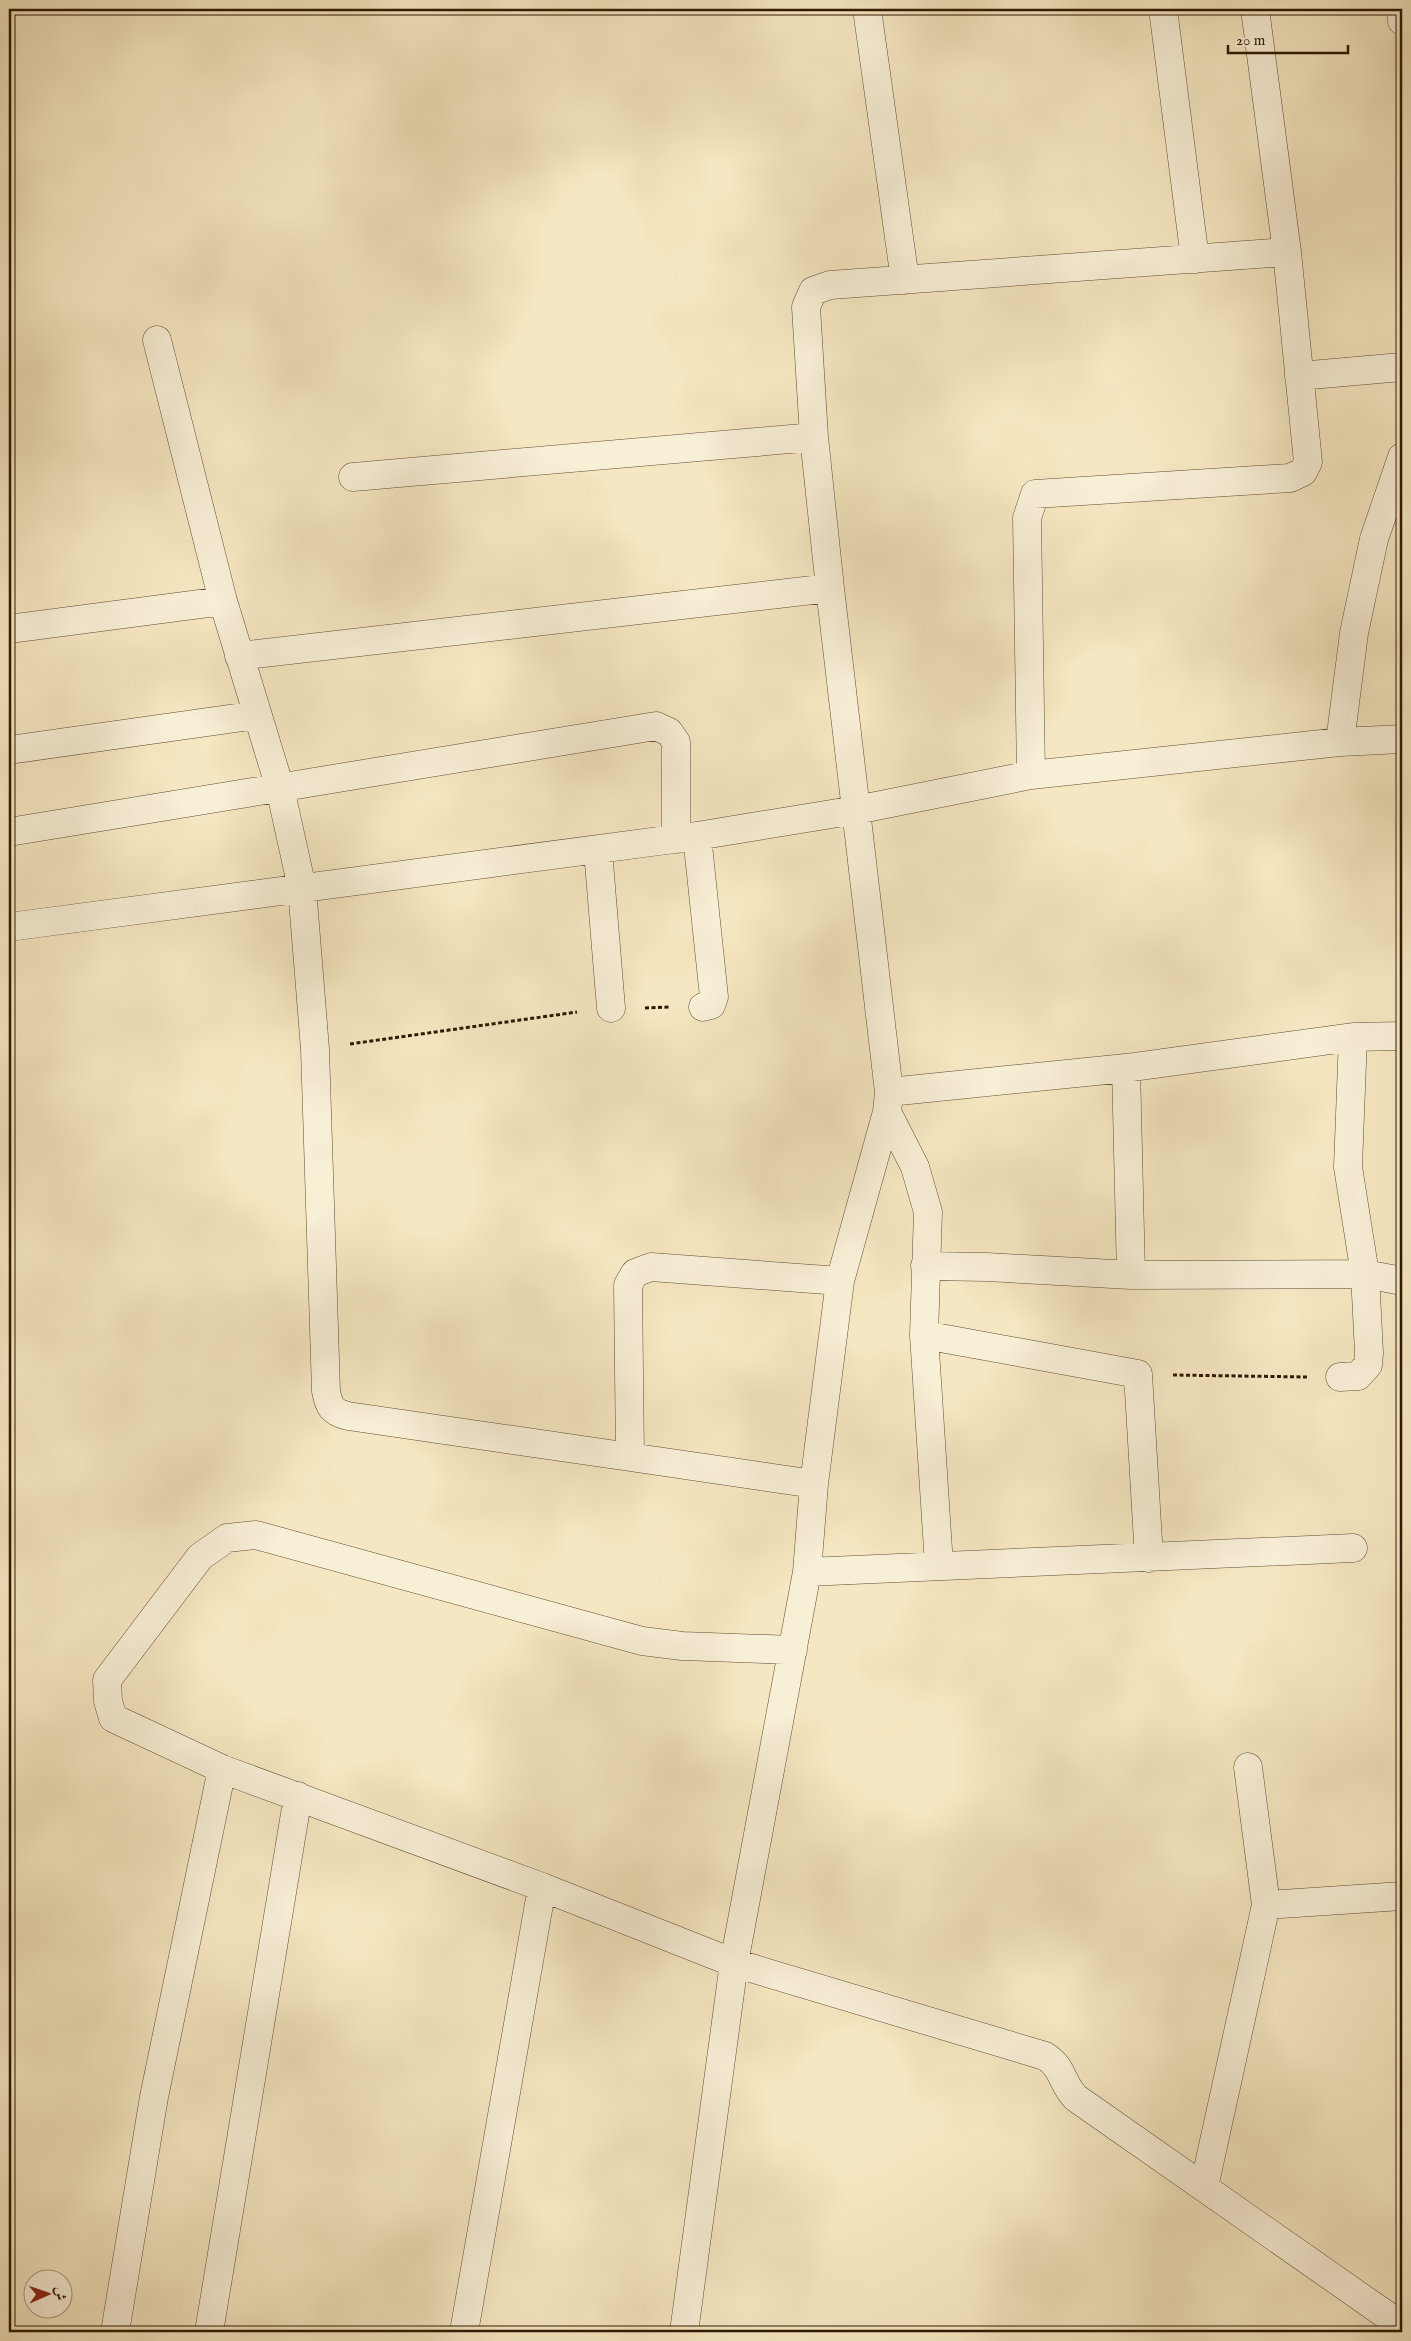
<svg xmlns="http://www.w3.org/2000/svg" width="1411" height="2341" font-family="'IM FELL English',Amiri,serif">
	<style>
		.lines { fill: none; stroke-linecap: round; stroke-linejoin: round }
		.minor-casing { stroke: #604c32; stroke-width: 29 }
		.path { stroke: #2f1903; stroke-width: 3; stroke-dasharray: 4 2.5; stroke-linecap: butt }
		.minor { stroke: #f8efd7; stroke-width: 28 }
	</style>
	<rect width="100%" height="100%" fill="#f5e7c1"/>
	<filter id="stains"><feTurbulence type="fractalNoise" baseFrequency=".004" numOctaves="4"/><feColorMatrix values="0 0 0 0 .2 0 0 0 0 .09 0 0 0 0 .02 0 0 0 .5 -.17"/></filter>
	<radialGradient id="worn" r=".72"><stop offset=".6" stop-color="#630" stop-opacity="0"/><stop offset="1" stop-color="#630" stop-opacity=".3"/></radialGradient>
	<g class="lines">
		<g class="minor-casing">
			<path id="minor" d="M867,9L905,280
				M1163,9L1195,259
				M1401,9L1402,21
				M157,340L223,601L280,788L302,888L315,1049L326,1391C329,1407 332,1412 348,1416L630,1457
				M1299,376L1402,367
				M353,477L814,437
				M9,629L223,601
				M239,656L830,588
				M1340,742L1354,633L1374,539L1402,457
				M9,750L257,715
				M1031,775L1027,518L1035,494L1290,478L1303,472L1308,462L1287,252L1255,9
				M9,832L656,726L669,732L676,742V839
				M697,836L714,997L711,1005L703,1007
				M598,851L611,1008
				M9,927L697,836L856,810L1031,775L1340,742L1402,739
				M1126,1068L1131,1275
				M889,1092L1126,1068L1353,1037L1402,1036
				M887,1112L915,1167L928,1212L924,1335L939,1565
				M925,1266L987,1267L1131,1275L1365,1274L1348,1167L1353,1037
				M924,1335L1138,1374L1149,1558
				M1340,1377L1358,1376L1368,1365L1369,1353L1365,1274L1402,1281
				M814,1484L630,1457L628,1285L635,1273L651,1267L840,1281
				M807,1572L1353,1548
				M793,1650L682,1646L642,1641L256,1535L227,1538L200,1557L107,1680L108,1701L113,1718L222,1769L542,1887L734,1963L1045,2056C1064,2068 1061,2083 1076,2098L1402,2326
				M1248,1767L1266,1905
				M1204,2187L1266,1905L1402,1896
				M115,2332L154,2097L222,1769
				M209,2332L298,1796
				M464,2332L542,1887
				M684,2332L734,1963L807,1572L814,1484L840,1281L887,1112L889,1092L830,588L814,437L806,307L813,291L830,285L1287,252"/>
		</g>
		<path class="path" d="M645,1008L669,1007
			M350,1044L577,1012
			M1173,1375L1307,1377"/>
		<use href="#minor" class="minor"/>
	</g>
	<rect width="1411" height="2341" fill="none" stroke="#f5e7c1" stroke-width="30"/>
	<rect x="10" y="10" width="1391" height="2321" fill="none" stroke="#2f1903" stroke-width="2.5"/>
	<rect x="15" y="15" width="1381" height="2311" fill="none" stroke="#2f1903"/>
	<g transform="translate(48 2294) rotate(88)"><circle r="24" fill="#f8efd7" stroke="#a89982"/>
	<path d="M0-4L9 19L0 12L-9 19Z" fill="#8f2418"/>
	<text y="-8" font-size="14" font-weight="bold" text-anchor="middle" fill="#2f1903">ش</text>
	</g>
	<path d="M1228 45v8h120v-8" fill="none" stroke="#2f1903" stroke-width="2.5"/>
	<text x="1236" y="45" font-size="15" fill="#2f1903" stroke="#f8efd7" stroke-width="4" paint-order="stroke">20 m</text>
	<rect width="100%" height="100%" filter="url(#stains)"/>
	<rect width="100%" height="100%" fill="url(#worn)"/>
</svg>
